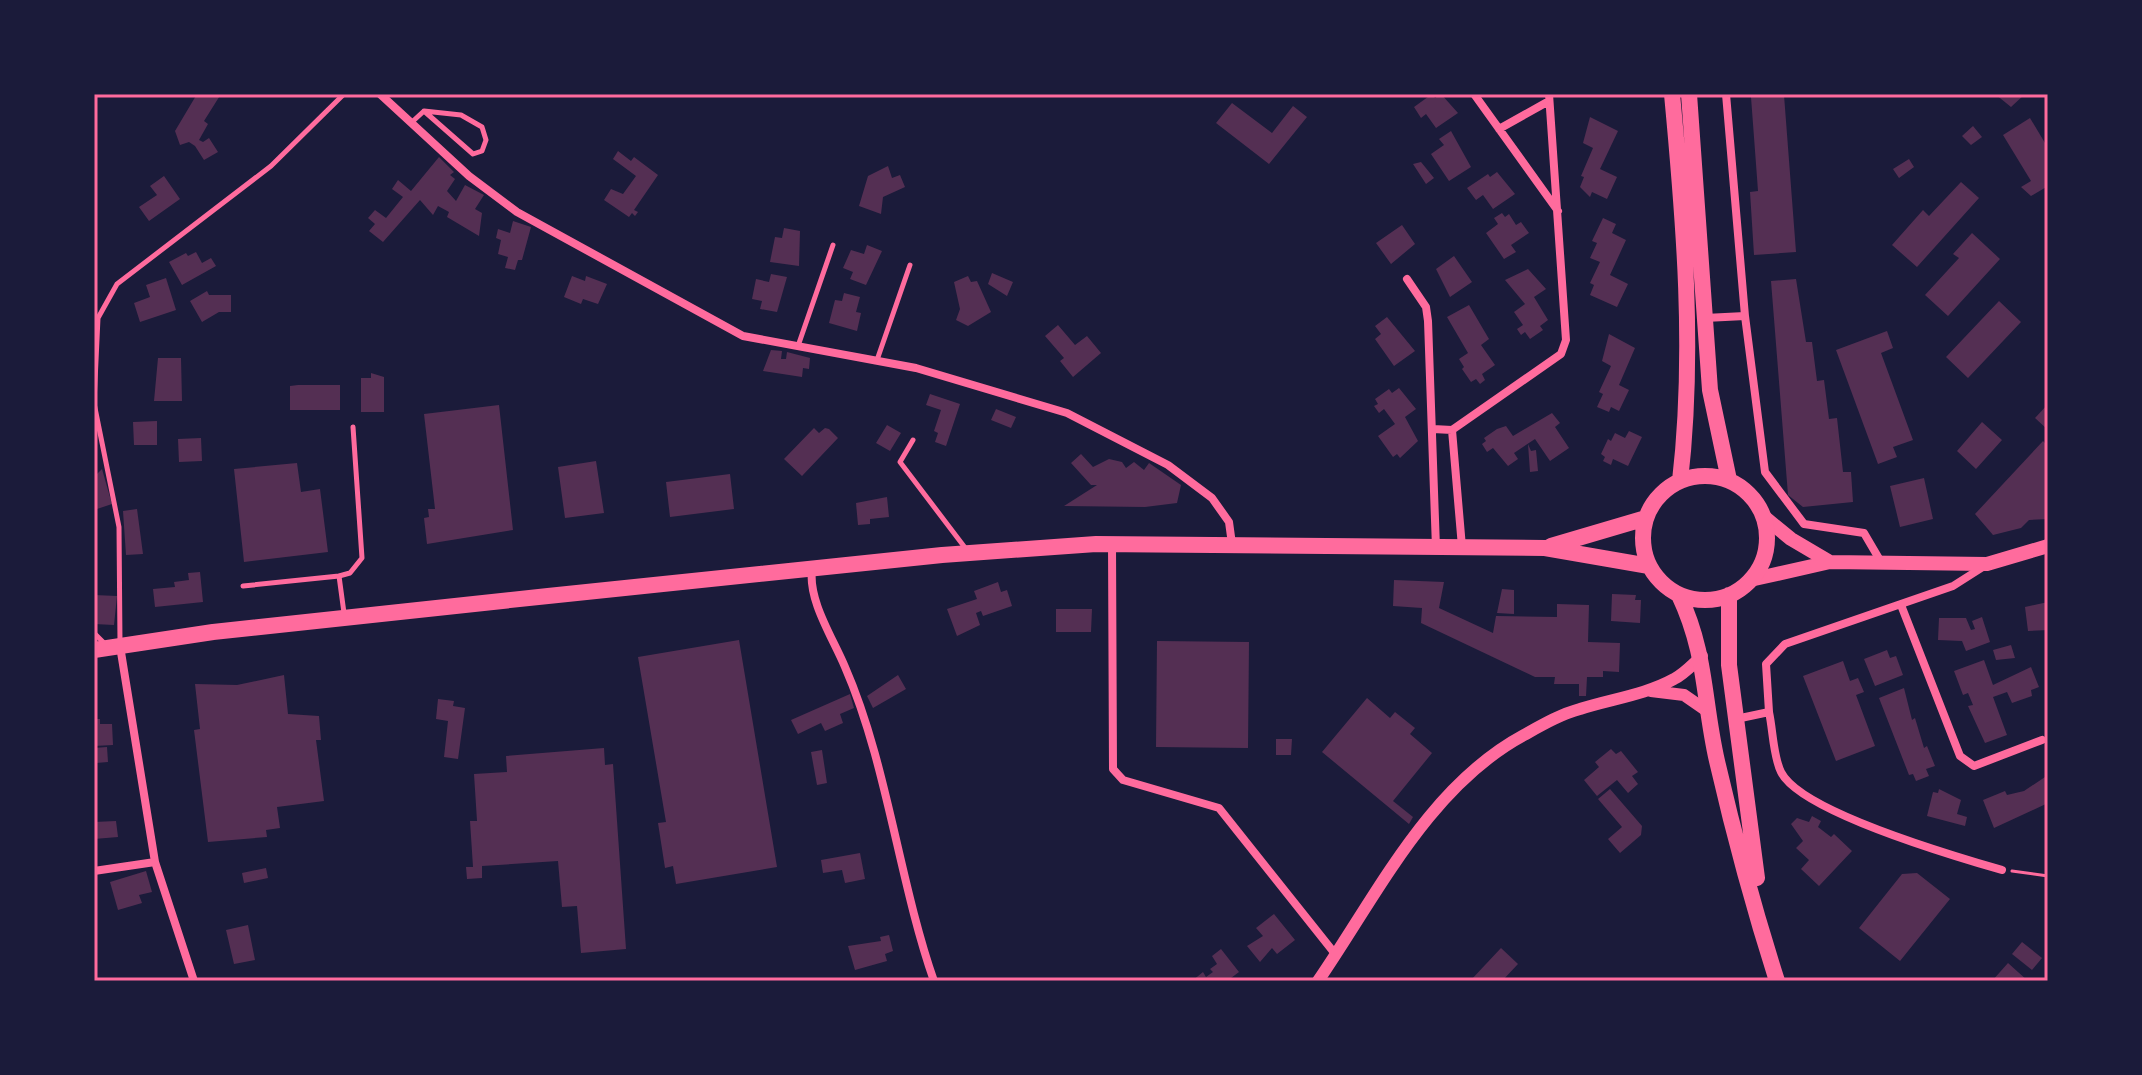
<svg xmlns="http://www.w3.org/2000/svg" width="2142" height="1075" font-family="Figtree,sans-serif">
	<style>
		.building { fill: #542f53 }
		.lines { fill: none; stroke-linecap: round; stroke-linejoin: round }
		.path { stroke: #ff6b9d; stroke-width: 3 }
		.service { stroke: #ff6b9d; stroke-width: 5 }
		.minor { stroke: #ff6b9d; stroke-width: 8 }
		.tertiary { stroke: #ff6b9d; stroke-width: 12 }
		.secondary { stroke: #ff6b9d; stroke-width: 14 }
		.primary { stroke: #ff6b9d; stroke-width: 16 }
		.neatline { fill: none; stroke: #ff6b9d; stroke-width: 3 }
	</style>
	<rect width="100%" height="100%" fill="#1b1b3a"/>
	<path class="building" d="M197,94H221L204,121L208,124L199,140L203,142L209,138L218,152L204,160L195,146L189,142L180,145L175,131Z
		M1432,94L1435,98L1441,94L1458,113L1436,128L1426,114L1421,118L1414,107Z
		M1995,94H2025L2011,107Z
		M1784,95L1796,252L1754,255L1750,192L1758,191L1751,97Z
		M1232,103L1272,133L1293,106L1307,117L1269,164L1216,123Z
		M1590,117L1618,131L1600,169L1617,177L1607,199L1592,192L1590,197L1580,187L1584,177L1581,176L1593,148L1583,143Z
		M2030,118L2048,148V186L2031,196L2021,187L2031,181L2003,135Z
		M1973,126L1982,137L1971,145L1962,136Z
		M1451,131L1471,167L1449,181L1431,154L1444,145L1439,139Z
		M618,151L631,161L634,157L658,175L634,210L638,212L635,216L632,213L629,217L604,200L611,189L623,194L636,176L613,159Z
		M439,157L454,172L450,175L455,179L447,191L456,201L465,185L484,195L475,209L482,213L479,236L447,217L449,212L438,206L433,215L420,200L383,242L369,231L375,224L368,218L375,210L386,218L403,197L392,189L398,180L411,191Z
		M1909,159L1914,167L1899,178L1893,169Z
		M1421,162L1434,178L1426,184L1413,164Z
		M888,166L892,178L900,175L905,187L883,197L881,214L859,206L868,176Z
		M1497,172L1515,194L1493,209L1483,195L1476,200L1467,188L1488,174L1490,177Z
		M164,176L180,199L149,221L139,207L157,195L150,186Z
		M1961,182L1979,198L1917,267L1892,245L1923,210L1929,216Z
		M1502,213L1505,217L1509,214L1516,225L1521,222L1529,233L1511,245L1516,252L1504,259L1486,233L1498,224L1494,218Z
		M1603,218L1616,224L1612,233L1626,240L1610,275L1628,284L1617,307L1590,295L1594,285L1590,283L1600,262L1590,258L1597,243L1592,241Z
		M513,221L531,227L522,260H518L515,270L505,268L508,257L498,254L501,240L496,238L498,229L510,233Z
		M1402,225L1415,244L1391,264L1376,243Z
		M784,228L800,231L799,266L770,262L775,237L782,238Z
		M1972,233L2000,259L1948,316L1925,295L1959,258L1953,254Z
		M867,245L882,251L866,285L850,279L853,272L843,268L851,250L864,254Z
		M196,252L202,263L211,258L216,266L182,285L169,262L186,253L188,256Z
		M1454,256L1472,282L1450,297L1436,269Z
		M1528,269L1546,289L1534,297L1548,320L1540,326L1543,330L1530,339L1525,332L1521,335L1517,329L1523,325L1514,312L1525,304L1505,280Z
		M992,273L1013,282L1007,296L988,284Z
		M771,274L787,277L777,312L760,309L762,301L752,299L756,279L769,282Z
		M572,276L585,281L586,276L607,284L598,304L583,299L581,304L564,297Z
		M968,276L971,282L977,281L991,312L968,326L956,320L960,309L954,282Z
		M166,278L176,310L140,322L134,303L150,297L146,285Z
		M1796,279L1806,342H1812L1817,381L1824,380L1829,419L1837,418L1843,472H1851L1853,502L1803,507L1788,495L1771,281Z
		M207,291L209,295H231V312H219L202,322L190,301Z
		M844,293L860,297L856,312L861,313L857,331L829,323L835,300L842,301Z
		M1999,301L2021,322L1968,378L1946,357Z
		M1469,305L1489,339L1481,345L1495,365L1482,374L1485,380L1480,384L1476,379L1471,382L1462,369L1464,367L1459,359L1468,353L1447,317Z
		M1387,317L1415,351L1394,366L1375,339L1381,334L1375,326Z
		M1058,325L1075,345L1087,336L1101,353L1073,377L1060,361L1064,358L1045,336Z
		M1887,331L1893,348L1881,353L1913,440L1893,447L1897,457L1878,464L1836,350Z
		M1609,334L1635,348L1619,385L1629,390L1619,411L1611,407L1609,412L1597,407L1603,394L1599,392L1611,366L1602,361Z
		M771,350L782,351L781,359H786L787,352L810,358L809,369L803,368L802,377L763,371Z
		M158,358H181L182,401H154Z
		M371,373L384,377V412H361V378H371Z
		M298,385H340V410H290V386Z
		M1399,388L1416,409L1405,417L1418,441L1400,458L1397,454L1393,457L1378,436L1395,424L1384,409L1379,413L1374,406L1378,404L1375,399L1389,389L1392,393Z
		M930,394L960,404L946,446L935,442L938,433L934,431L941,410L926,405Z
		M2048,404V430L2035,418Z
		M499,405L513,530L427,544L424,518L429,517L428,509H435L424,414Z
		M996,409L1016,417L1011,428L991,420Z
		M1552,413L1560,423L1555,427L1569,448L1550,461L1535,439L1514,453L1518,459L1508,466L1493,448L1487,452L1482,444L1486,441L1484,438L1497,429L1506,426L1513,436Z
		M157,421V445H134L133,422Z
		M1982,422L2002,440L1976,469L1957,451Z
		M887,425L901,433L890,451L876,443Z
		M814,428L819,433L825,428L829,429L838,438L802,476L784,459Z
		M1629,431L1642,437L1628,466L1613,459L1611,465L1603,461L1605,457L1601,454L1608,439L1611,441L1615,433L1625,438Z
		M201,438L202,461L179,462L178,439Z
		M2043,441L2048,446V519L2029,520L2021,528L1993,535L1975,514Z
		M1528,444L1531,451L1536,450L1538,471L1530,472Z
		M1081,454L1093,467L1109,459L1122,462L1126,468L1134,462L1144,470L1149,463L1181,485L1177,503L1145,507L1064,506L1097,485H1091L1071,463Z
		M596,461L604,513L565,518L558,467Z
		M297,463L301,492L320,489L328,552L244,562L234,469Z
		M102,469L112,504L97,509L94,477Z
		M730,474L734,509L670,517L666,482Z
		M1924,478L1933,519L1900,527L1890,486Z
		M887,497L889,517L870,519V524L858,525L856,503Z
		M137,509L143,554L126,555L123,511Z
		M200,572L203,602L155,607L153,589L175,587L174,582L189,580L188,573Z
		M1394,580L1444,582L1439,608L1493,633L1496,616L1557,617V604L1589,605L1588,642L1620,643L1619,672L1603,671V677H1587L1586,696H1579V684H1554L1555,677H1535L1421,623L1422,608L1393,606Z
		M998,582L1001,592L1007,590L1012,606L983,616L981,611L976,613L980,625L957,636L947,609L977,599L974,591Z
		M1502,589L1514,590V614L1497,613Z
		M1612,594L1636,595L1635,600H1641L1640,623L1611,621Z
		M94,595L117,596L114,625L94,624Z
		M2048,602V630L2028,631L2025,607Z
		M1056,609H1092L1091,632H1056Z
		M1982,617L1990,642L1966,651L1962,641L1938,640L1939,618H1966L1971,630L1975,629L1972,621Z
		M739,640L777,867L676,884L673,866L665,868L658,823L666,822L638,657Z
		M1157,641L1249,642L1248,748L1156,747Z
		M2011,645L2015,658L1996,660L1993,650Z
		M1887,650L1890,658L1896,656L1903,675L1875,686L1864,659Z
		M1984,660L1993,685L2031,667L2039,687L2031,690L2032,696L2012,703L2007,692L1993,697L2007,735L1985,743L1968,706L1973,705L1968,693L1963,695L1954,671Z
		M1843,661L1850,681L1858,678L1864,692L1856,695L1875,746L1836,761L1803,676Z
		M284,675L288,714L319,716L321,740H316L324,801L277,807L280,828L266,830L267,837L208,842L194,730L200,729L195,684L237,685Z
		M898,675L906,689L873,708L867,696Z
		M1904,688L1912,720L1915,718L1924,748L1927,746L1935,766L1926,769L1929,776L1916,781L1913,774L1909,775L1879,698Z
		M850,694L854,708L840,714L843,723L825,731L821,723L798,734L791,720Z
		M1367,698L1390,718L1395,712L1415,728L1410,734L1432,753L1393,801L1413,817L1409,824L1322,752Z
		M438,699L454,701L453,706L465,708L458,759L444,757L448,721L436,719Z
		M94,719H100V724H112L113,745L94,746Z
		M1276,739H1292L1291,755H1276Z
		M107,747L108,762L96,763L94,748Z
		M604,748L605,765L613,764L626,949L581,953L577,906L562,907L558,861L482,866V878L467,879L466,867H473L470,821H477L474,774L507,772L506,756Z
		M1611,749L1616,754L1621,751L1638,772L1632,776L1638,784L1628,793L1617,780L1597,796L1584,780L1599,767L1595,762Z
		M822,750L827,783L817,785L811,752Z
		M2048,775V803L1994,828L1983,800L2005,791L2007,795L2024,791Z
		M1610,789L1642,826L1641,835L1620,853L1608,839L1622,827L1598,799Z
		M1939,789L1961,800L1957,814L1967,817L1965,826L1927,816L1933,792L1938,793Z
		M1812,816L1821,821L1818,827L1831,837L1834,834L1852,851L1819,886L1801,869L1809,860L1796,848L1803,841L1791,824L1797,818L1809,822Z
		M116,821L118,837L94,839V822Z
		M860,853L865,879L845,883L842,870L823,873L821,860Z
		M266,868L268,878L244,883L242,873Z
		M146,871L152,892L139,895L142,903L118,910L110,882Z
		M1917,873L1950,899L1900,961L1859,928L1902,874Z
		M1274,914L1295,940L1277,954L1272,948L1260,962L1247,946L1263,936L1256,928Z
		M248,925L255,960L234,964L226,930Z
		M889,935L893,951L885,954L887,961L855,970L848,946L881,941L880,937Z
		M2022,942L2042,958L2032,970L2012,954Z
		M1501,948L1518,964L1502,981H1470Z
		M1221,949L1239,972L1231,978L1233,981H1192L1203,972L1206,977L1213,972L1210,969L1217,964L1212,956Z
		M2008,963L2028,981H1992Z"/>
	<g class="lines">
		<path class="path" d="M2012,871L2048,876"/>
		<path class="service" d="M412,122L424,111L473,154L482,151L486,140L482,127L461,115L424,111
			M798,346L833,245
			M877,360L910,265
			M913,440L900,462L966,549
			M339,576L350,573L362,558L353,427
			M243,586L339,576L344,613
			M94,633L105,644
			M120,643L119,527L94,403L98,318L117,284L271,166L344,94"/>
		<path class="minor" d="M380,94L469,176L517,212L743,336L916,368L1067,413L1168,465L1212,498L1229,522L1232,544
			M1474,94L1558,211
			M1499,129L1549,101
			M1407,279L1426,307L1428,321L1436,548
			M1745,316L1765,472L1804,524L1864,533L1881,562
			M1705,318L1745,316L1726,94
			M1433,429L1452,430L1561,354L1566,340L1549,94
			M1452,430L1462,547
			M1112,544L1113,769L1123,780L1219,808L1336,955
			M812,569C808,601 833,638 845,667C887,763 899,881 934,981
			M1901,605L1960,756L1974,766L2042,740
			M120,646L155,862L194,981
			M1769,712C1773,730 1773,756 1781,772C1801,812 1957,857 2002,870
			M1736,719L1769,712L1766,664L1785,644L1953,586L1986,565
			M94,871L155,862"/>
		<path class="tertiary" d="M1651,691L1684,695L1710,713
			M1318,981C1377,895 1429,786 1524,735C1542,725 1561,714 1580,709C1611,699 1645,695 1674,679C1684,674 1693,664 1702,656"/>
		<path class="secondary" d="M1763,516L1791,539L1830,562
			M1750,580L1830,562L1987,564L2048,546"/>
		<path class="primary" d="M1672,94C1684,222 1695,352 1680,481
			M1689,94L1710,390L1729,480
			M1643 538a62 62 0 1 1 124 0a62 62 0 1 1-124 0Z
			M1551,546L1646,518
			M1679,595C1707,654 1703,700 1717,761C1734,835 1754,909 1777,981
			M1729,595V665L1757,878
			M94,650L213,632L548,596L942,555L1096,544L1545,548L1649,566"/>
	</g>
	<rect width="2142" height="1075" fill="none" stroke="#1b1b3a" stroke-width="192"/>
	<rect x="96" y="96" width="1950" height="883" class="neatline"/>
</svg>
